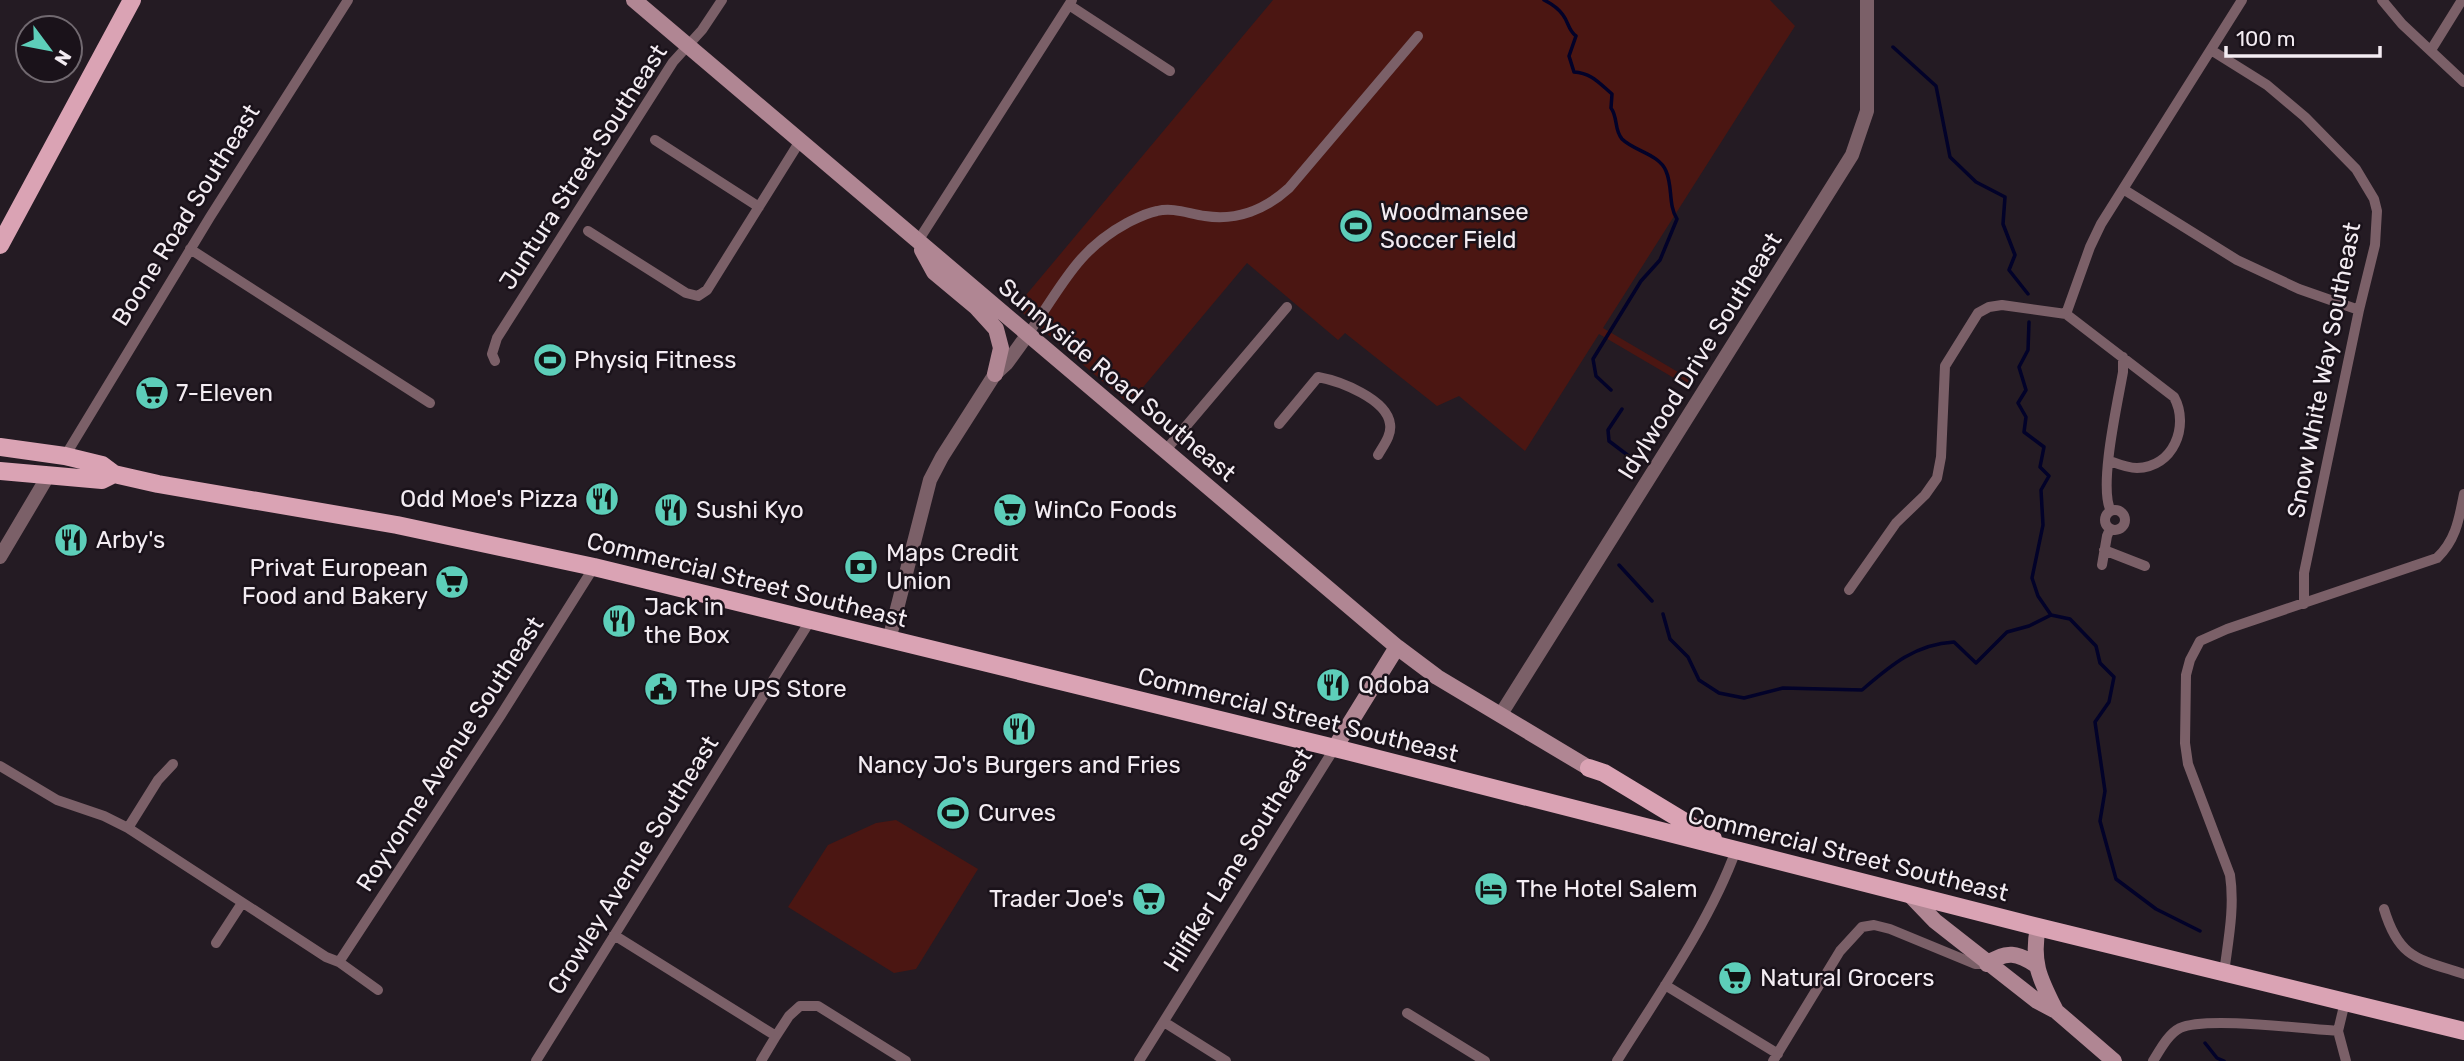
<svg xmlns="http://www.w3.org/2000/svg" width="2464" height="1061" font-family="Rubik,sans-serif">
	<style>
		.green { fill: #4b1612 }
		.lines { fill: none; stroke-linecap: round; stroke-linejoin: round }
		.stream { stroke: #020229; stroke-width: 3.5 }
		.minor { stroke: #7b6068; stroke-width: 10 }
		.tertiary { stroke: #7b6068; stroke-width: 14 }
		.secondary { stroke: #b08693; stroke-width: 16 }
		.primary { stroke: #daa3b4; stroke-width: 18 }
		.labels { text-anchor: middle; stroke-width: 5; stroke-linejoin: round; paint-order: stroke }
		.street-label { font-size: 24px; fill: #f3ecf2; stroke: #1a121a }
		.poi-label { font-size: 24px; fill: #f3ecf2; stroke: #1a121a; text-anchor: start }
	</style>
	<rect width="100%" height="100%" fill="#241b23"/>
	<path class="green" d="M1273,0H1770L1795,26L1603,328L1695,382L1691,388L1599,334L1525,451L1459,396L1437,406L1345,333L1338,340L1247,263L1129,404L1016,307Z
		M896,820L978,869L916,969L894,973L788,907L828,845L876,823Z"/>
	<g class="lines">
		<path class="stream" d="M1544,0C1552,4 1558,8 1563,15C1569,23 1568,30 1576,36L1569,56L1574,72C1591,73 1599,83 1612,94L1611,108C1618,117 1614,130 1622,139C1634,151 1659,154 1666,171C1673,187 1668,205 1677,219L1660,260L1641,281L1593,359L1596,376L1611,390
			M1893,47L1936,86L1950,157L1976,182L2005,197L2003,224L2015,255L2009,270L2028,294
			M2029,322L2028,350L2019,367L2026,390L2018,403L2026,417L2024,432L2044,447L2040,467L2049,476L2041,490L2043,525L2032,578L2038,596L2051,615
			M1622,409L1608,430L1609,441L1638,463
			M1619,565L1652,601
			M1663,614L1670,639L1688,657L1699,680L1719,693L1744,698L1783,688L1862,690C1890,666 1915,644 1954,642L1976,663L2007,632L2029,626L2051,615L2070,619L2096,646L2100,663L2114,677L2109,702L2095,722L2105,791L2100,821L2116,879L2156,909L2200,931
			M2205,1043L2217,1058L2224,1061"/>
		<path class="minor" d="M2382,0L2402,24L2464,82
			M1069,5L1170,71
			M2211,50L2267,85L2305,117L2356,169L2374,199L2377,211L2375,245L2359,310L2304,573V604
			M2431,50L2462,0
			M655,140L759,207
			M2123,189L2237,260L2299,289L2359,310
			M588,231L686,293L698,296L707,290L800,141
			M918,241L1072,0
			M190,249L430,403
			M2066,314L2090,247L2101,224L2242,0
			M1028,334C1061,289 1075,251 1127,223C1137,218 1146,213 1157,211C1174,207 1189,214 1205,216C1237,221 1266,209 1289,188L1418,36
			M495,361L492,354L497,338L673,62L702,30L722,0
			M1279,424L1318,377C1340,381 1387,399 1390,424C1392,435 1383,446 1378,455
			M1165,451L1287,307
			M65,456L210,217L348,0
			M2105 520a10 10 0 1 1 20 0a10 10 0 1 1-20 0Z
			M2111,511C2098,488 2118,401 2123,372V357
			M2104,550L2145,566
			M2102,565L2107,536L2110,529
			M1849,590L1896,523L1925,495L1937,478L1941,457L1945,366L1978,313L1989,307L2002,305L2066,314L2174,397C2190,426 2173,468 2137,468C2128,468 2118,464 2110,461
			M0,766L57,800L104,816L128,828L326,957L339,962L378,990
			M128,828L158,780L173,764
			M2384,909C2399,959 2418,959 2464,974
			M614,935L776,1036L761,1061
			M216,943L242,903
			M339,962L501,715L594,567
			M2224,973C2228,941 2235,908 2230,875L2188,764L2185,743L2186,675L2190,660L2200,641L2227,629L2437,558C2456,540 2459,519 2464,494
			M1665,985L1778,1054
			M2345,1002L2338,1031L2346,1061
			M1407,1013L1485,1061
			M1164,1022L1226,1061
			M776,1036L789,1016L800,1006H818L906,1061
			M536,1061L810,621
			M1139,1061L1334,749
			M1617,1061C1657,997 1710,922 1736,850
			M1773,1061L1840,951L1862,927L1874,925L1890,929L1975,964H1987
			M2153,1061C2160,1050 2168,1034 2180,1028C2206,1016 2305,1029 2338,1031"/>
		<path class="tertiary" d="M0,557L48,476
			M889,640L930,480L942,457L995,374L1007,363L1028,334
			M1501,714L1852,155L1867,111V0"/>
		<path class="secondary" d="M634,0L1397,647L1437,677L1589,768
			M922,250L934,272L976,307L996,329L1001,348L995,374
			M1334,749L1397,647
			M1910,895L1935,921L2037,1001L2056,1011L2114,1061
			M2038,927C2031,963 2040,979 2056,1011
			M1987,964C2006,950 2018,953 2036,965"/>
		<path class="primary" d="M0,245L132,0
			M0,447L65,456L102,465L114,474L158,484L397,525L594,567L1347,751L2038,927L2464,1031
			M0,471L102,480L114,474
			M1589,768L1604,773L1713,839"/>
	</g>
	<defs>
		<g id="stadium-disc" transform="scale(1.75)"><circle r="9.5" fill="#5dceb9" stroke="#1a121a"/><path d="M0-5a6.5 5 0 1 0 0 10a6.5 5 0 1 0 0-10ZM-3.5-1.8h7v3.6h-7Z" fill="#111"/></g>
		<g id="supermarket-disc" transform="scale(1.75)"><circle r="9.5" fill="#5dceb9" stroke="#1a121a"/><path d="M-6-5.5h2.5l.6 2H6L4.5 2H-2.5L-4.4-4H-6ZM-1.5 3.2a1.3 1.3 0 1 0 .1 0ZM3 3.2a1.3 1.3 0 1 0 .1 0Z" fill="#111"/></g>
		<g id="restaurant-disc" transform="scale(1.75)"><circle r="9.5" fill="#5dceb9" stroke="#1a121a"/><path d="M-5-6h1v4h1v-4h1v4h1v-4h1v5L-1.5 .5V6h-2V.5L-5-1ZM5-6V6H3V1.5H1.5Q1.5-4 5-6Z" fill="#111"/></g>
		<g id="bank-disc" transform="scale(1.75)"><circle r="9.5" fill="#5dceb9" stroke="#1a121a"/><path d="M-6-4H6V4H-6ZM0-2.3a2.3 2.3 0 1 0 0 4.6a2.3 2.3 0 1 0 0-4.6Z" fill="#111"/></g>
		<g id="civic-disc" transform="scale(1.75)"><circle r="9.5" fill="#5dceb9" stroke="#1a121a"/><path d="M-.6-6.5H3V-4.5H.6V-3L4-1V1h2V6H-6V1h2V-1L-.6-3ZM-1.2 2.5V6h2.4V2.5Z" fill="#111"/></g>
		<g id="hotel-disc" transform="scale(1.75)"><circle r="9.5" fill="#5dceb9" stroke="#1a121a"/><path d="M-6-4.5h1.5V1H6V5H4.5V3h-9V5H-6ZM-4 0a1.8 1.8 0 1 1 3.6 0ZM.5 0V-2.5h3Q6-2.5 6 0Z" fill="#111"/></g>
	</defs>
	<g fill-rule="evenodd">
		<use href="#stadium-disc" x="1356" y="226"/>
		<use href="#stadium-disc" x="550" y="360"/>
		<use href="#supermarket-disc" x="152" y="393"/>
		<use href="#restaurant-disc" x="602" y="499"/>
		<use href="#restaurant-disc" x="671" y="510"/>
		<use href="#supermarket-disc" x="1010" y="510"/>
		<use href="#restaurant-disc" x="71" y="540"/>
		<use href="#bank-disc" x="861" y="567"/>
		<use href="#supermarket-disc" x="452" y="582"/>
		<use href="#restaurant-disc" x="619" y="621"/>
		<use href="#restaurant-disc" x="1333" y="685"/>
		<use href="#civic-disc" x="661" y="689"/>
		<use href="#restaurant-disc" x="1019" y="729"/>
		<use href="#stadium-disc" x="953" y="813"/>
		<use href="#hotel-disc" x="1491" y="889"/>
		<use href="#supermarket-disc" x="1149" y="899"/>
		<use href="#supermarket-disc" x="1735" y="978"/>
	</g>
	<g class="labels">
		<g class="street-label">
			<text transform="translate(583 167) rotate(-57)" y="8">Juntura Street Southeast</text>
			<text transform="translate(186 215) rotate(-58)" y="8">Boone Road Southeast</text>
			<text transform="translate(1700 356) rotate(-58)" y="8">Idylwood Drive Southeast</text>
			<text transform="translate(2324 370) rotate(-79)" y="8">Snow White Way Southeast</text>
			<text transform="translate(1117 380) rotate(40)" y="8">Sunnyside Road Southeast</text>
			<text transform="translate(747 580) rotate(14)" y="8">Commercial Street Southeast</text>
			<text transform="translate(1298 715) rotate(14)" y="8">Commercial Street Southeast</text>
			<text transform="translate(450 754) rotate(-57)" y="8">Royvonne Avenue Southeast</text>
			<text transform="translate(1848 854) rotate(14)" y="8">Commercial Street Southeast</text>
			<text transform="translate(1238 860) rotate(-58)" y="8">Hilfiker Lane Southeast</text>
			<text transform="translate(633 865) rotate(-58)" y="8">Crowley Avenue Southeast</text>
		</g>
		<g class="poi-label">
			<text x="1380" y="220">Woodmansee<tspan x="1380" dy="28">Soccer Field</tspan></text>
			<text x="574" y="368">Physiq Fitness</text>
			<text x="176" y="401">7-Eleven</text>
			<text x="578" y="507" text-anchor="end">Odd Moe's Pizza</text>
			<text x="696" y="518">Sushi Kyo</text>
			<text x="1034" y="518">WinCo Foods</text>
			<text x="96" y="548">Arby's</text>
			<text x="886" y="561">Maps Credit<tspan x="886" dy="28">Union</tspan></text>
			<text x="428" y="576" text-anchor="end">Privat European<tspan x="428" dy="28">Food and Bakery</tspan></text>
			<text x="644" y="615">Jack in<tspan x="644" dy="28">the Box</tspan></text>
			<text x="1358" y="693">Qdoba</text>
			<text x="686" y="697">The UPS Store</text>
			<text x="1019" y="773" text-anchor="middle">Nancy Jo's Burgers and Fries</text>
			<text x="978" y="821">Curves</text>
			<text x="1516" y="897">The Hotel Salem</text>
			<text x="1124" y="907" text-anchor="end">Trader Joe's</text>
			<text x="1760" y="986">Natural Grocers</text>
		</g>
	</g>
	<g transform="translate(49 49) rotate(122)"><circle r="33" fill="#1a121a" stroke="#716970" stroke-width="2"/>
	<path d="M0-5L12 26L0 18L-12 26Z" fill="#5dceb9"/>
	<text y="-10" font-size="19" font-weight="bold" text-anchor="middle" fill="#f3ecf2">N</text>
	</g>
	<path d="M2226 46v10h154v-10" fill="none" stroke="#f3ecf2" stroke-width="3.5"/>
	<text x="2236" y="46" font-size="21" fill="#f3ecf2" stroke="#1a121a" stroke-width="5" paint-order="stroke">100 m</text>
</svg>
